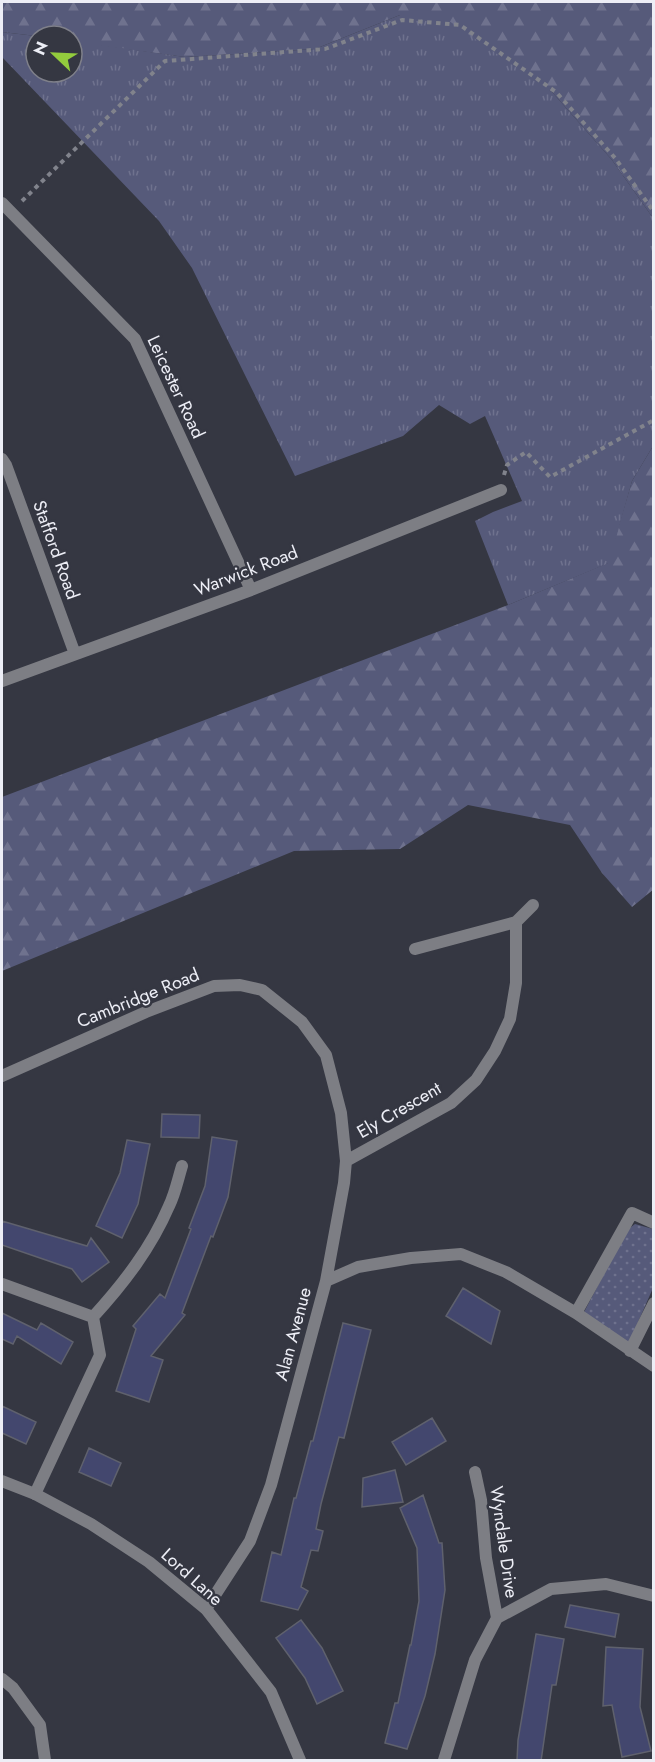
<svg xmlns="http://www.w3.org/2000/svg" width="655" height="1762" font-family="Jost,sans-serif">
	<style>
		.forest { fill: url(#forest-firs) }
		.park { fill: url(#park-tufts) }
		.garden { fill: url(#garden-dots) }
		.building { fill: #43476e; stroke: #5f616d; stroke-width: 1.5 }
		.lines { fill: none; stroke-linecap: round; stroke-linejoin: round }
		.path { stroke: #81838c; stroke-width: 4; stroke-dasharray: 4.5 4.5; stroke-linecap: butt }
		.minor { stroke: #7d7e84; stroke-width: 12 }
		.tertiary { stroke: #7d7e84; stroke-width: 12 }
		.labels { text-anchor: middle; stroke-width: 5; stroke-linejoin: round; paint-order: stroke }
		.street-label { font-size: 18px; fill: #edeef6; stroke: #353742 }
	</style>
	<defs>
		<pattern id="forest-firs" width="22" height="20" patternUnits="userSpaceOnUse" patternTransform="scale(1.5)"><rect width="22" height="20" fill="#565a7a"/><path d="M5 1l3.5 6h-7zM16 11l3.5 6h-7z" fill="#6f728e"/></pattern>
		<pattern id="park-tufts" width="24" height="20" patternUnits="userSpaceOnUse" patternTransform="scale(1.5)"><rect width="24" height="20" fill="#565a7a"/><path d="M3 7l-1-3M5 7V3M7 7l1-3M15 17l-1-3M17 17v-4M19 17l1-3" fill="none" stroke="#6f728e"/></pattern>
		<pattern id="garden-dots" width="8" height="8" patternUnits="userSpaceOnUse" patternTransform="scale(1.5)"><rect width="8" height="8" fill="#565a7a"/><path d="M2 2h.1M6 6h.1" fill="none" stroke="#6f728e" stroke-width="1.8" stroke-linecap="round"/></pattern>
	</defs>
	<rect width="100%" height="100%" fill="#353742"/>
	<path class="forest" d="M2,2H653V218L612,160L552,92L400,15L315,49L185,57L72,42V36H36L2,32Z
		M653,446L654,889L632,907L602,873L570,825L468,805L400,849L294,851L2,971V797L508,605L608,563L632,481Z"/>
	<path class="park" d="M439,14L552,92L612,160L653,218V446L632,481L609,563L508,605L475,521L493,512L522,501L485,416L470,424L439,405L403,436L295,476L192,268L159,221L2,57V32L36,36V72H72V41L185,57L315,49L400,15Z"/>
	<path class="garden" d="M635,1224L653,1229V1288L628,1345L583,1314L627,1230Z"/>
	<path class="building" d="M162,1114L200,1115L199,1138L161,1137Z
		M212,1137L237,1141L228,1197L213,1237L211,1236L182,1313L185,1315L151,1356L163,1360L149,1402L116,1391L136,1329L133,1326L160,1294L165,1298L191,1229L189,1228L205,1186Z
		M127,1140L150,1144L138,1204L122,1238L96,1226L120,1173Z
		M2,1221L87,1246L91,1238L109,1262L82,1282L72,1269L2,1245Z
		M463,1288L500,1311L491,1344L446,1316Z
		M2,1313L37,1330L41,1323L73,1342L61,1364L17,1336L13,1344L2,1339Z
		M343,1323L371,1330L344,1438L339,1437L321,1504L316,1529L323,1531L318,1551L311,1550L301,1587L308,1591L298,1610L261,1601L272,1552L281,1555L294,1498H296L311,1441H313Z
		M2,1406L36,1422L26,1444L2,1433Z
		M432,1418L446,1441L406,1465L392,1442Z
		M89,1448L121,1463L111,1486L79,1472Z
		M395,1470L403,1502L362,1507L363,1478Z
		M423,1495L439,1543H442L445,1590L435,1654L425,1696L407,1749L385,1743L395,1703H398L410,1645H411L419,1601L417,1548L400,1508Z
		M570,1605L619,1614L615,1637L565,1627Z
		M301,1620L322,1648L343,1691L317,1704L305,1678L276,1638Z
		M536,1634L564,1639L556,1685H552L541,1761H517L518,1740Z
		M606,1647L643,1649L640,1707L651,1751L622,1757L612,1705L603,1706Z"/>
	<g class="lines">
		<path class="path" d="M22,201L165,61L325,49L402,20L460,25L556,92L615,158L654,212
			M504,475L507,465L526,452L550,477L654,420"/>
		<path class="minor" d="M2,203L135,339L251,590
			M2,459L6,465L75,654
			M2,681L251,590L501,490
			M415,949L516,922L533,905
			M2,1076L146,1012L214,986L240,985L262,990L302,1022L326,1055L341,1113L346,1161L344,1183L326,1281
			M346,1161L451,1103L476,1080L495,1051L510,1019L516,983V922
			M2,1284L93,1317L100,1355L35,1494
			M576,1313L632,1213L654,1223
			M93,1317C124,1283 151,1248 169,1206C175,1194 178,1179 182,1166
			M630,1351L654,1303
			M475,1472L481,1500L486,1558L497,1618
			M206,1609L250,1541L271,1485L326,1281L358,1267L411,1258L461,1254L506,1272L576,1313L654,1366
			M2,1679L13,1688L40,1725L45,1760
			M444,1760L475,1660L497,1618L551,1589L606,1584L654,1596"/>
		<path class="tertiary" d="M2,1481L35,1494L91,1524L149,1562L206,1609L271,1692L300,1760"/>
	</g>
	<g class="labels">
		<g class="street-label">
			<text transform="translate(176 387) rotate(65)" y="6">Leicester Road</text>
			<text transform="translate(56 550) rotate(70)" y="6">Stafford Road</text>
			<text transform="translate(246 571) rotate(-21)" y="6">Warwick Road</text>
			<text transform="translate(138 998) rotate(-22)" y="6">Cambridge Road</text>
			<text transform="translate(399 1110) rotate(-30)" y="6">Ely Crescent</text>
			<text transform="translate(293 1334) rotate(-75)" y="6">Alan Avenue</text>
			<text transform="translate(504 1542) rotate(82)" y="6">Wyndale Drive</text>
			<text transform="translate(192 1577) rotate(42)" y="6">Lord Lane</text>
		</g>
	</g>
	<rect width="655" height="1762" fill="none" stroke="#edeef6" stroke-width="6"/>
	<g transform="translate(54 54) rotate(293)"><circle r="28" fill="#353742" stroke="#7f808a" stroke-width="1.5"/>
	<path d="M0-4.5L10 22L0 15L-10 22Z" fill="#93cc3d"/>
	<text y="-9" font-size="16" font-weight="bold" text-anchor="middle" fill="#edeef6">N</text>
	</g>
</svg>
